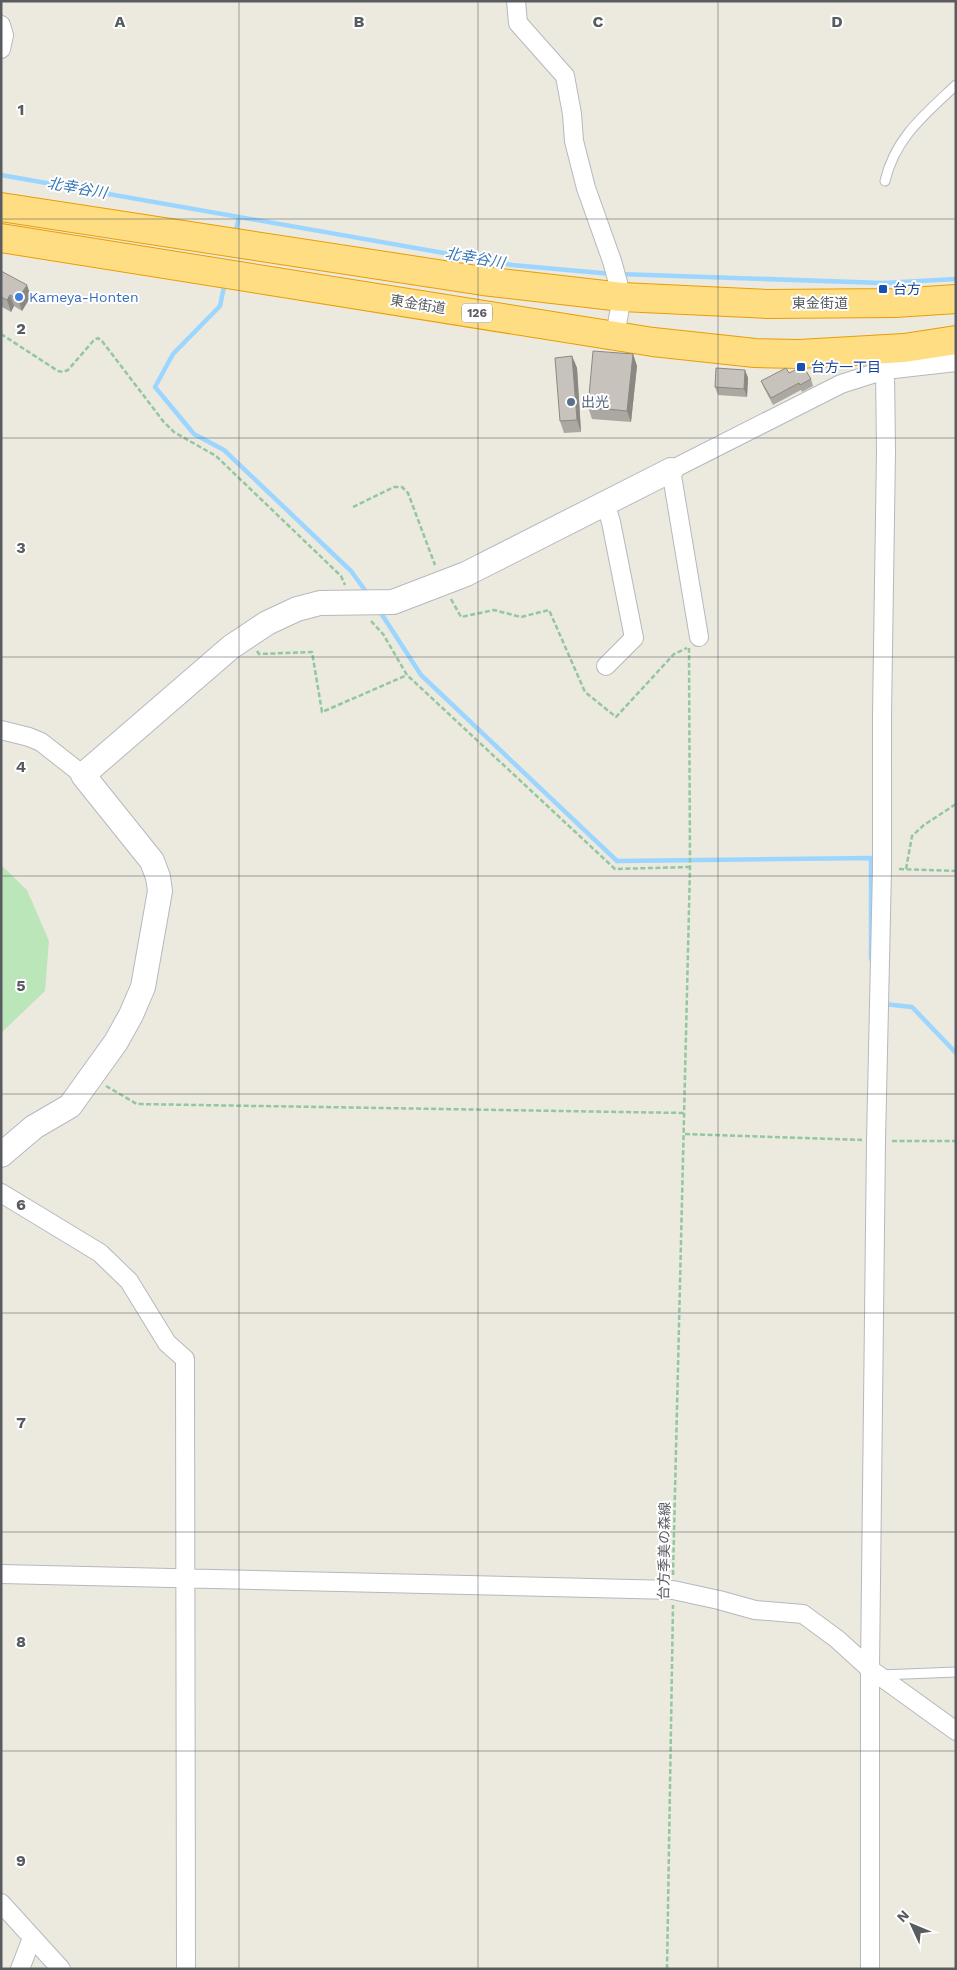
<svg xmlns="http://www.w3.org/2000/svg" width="957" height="1970" font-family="'Work Sans','Noto Sans JP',sans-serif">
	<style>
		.green { fill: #bae6b9 }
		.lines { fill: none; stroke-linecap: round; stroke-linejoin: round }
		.stream { stroke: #9cd6ff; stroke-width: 4.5 }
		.lane-casing { stroke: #b5b8bd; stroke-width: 11 }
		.street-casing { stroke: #b5b8bd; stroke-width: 20 }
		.secondary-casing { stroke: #b5b9bf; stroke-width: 26 }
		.highway-casing { stroke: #eb9d00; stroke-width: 30 }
		.path { stroke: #92c7a0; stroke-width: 2.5; stroke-dasharray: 5 2.5; stroke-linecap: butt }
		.lane { stroke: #fff; stroke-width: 9 }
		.street { stroke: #fff; stroke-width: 18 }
		.secondary { stroke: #fff; stroke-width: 24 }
		.highway { stroke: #ffdd83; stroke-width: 28 }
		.wall { fill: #aba8a2 }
		.shaded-wall { fill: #8b8884 }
		.building { fill: #c7c3bc; stroke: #8b8884 }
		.grid { fill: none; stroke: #585c61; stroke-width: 1; stroke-opacity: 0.55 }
		.transit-dot { fill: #1a4fb4; stroke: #fff; stroke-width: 2 }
		.shop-dot { fill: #3f7fe0; stroke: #fff; stroke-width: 2 }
		.service-dot { fill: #5c6f8a; stroke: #fff; stroke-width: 2 }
		.labels { text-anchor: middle; stroke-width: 4; stroke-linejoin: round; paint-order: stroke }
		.shield { fill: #fff; stroke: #8a8d90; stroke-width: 1 }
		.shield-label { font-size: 12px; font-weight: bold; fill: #585c61 }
		.transit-label { font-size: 14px; fill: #164399; stroke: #fff; text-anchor: start }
		.shop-label { font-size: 14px; fill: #366cbe; stroke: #fff; text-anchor: start }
		.street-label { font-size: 14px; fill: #585c61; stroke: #fff }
		.service-label { font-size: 14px; fill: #4e5e75; stroke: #fff; text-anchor: start }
		.water-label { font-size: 15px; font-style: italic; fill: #3677b5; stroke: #fff }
		.grid-label { font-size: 16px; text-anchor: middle; font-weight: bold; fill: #585c61; stroke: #fff; stroke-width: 4; stroke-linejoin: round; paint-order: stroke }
	</style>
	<rect width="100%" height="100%" fill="#ece9df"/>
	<path class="green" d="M1,865L27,890L49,941L45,991L1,1033Z"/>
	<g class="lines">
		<path class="stream" d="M1,175L512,265L612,274
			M235,235L239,217
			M619,274L883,283L956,279
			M225,282L220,306L173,354L155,387L194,434L224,450L351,571L367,593
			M379,610L421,675L617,861L871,858V959
			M884,1004L912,1007L956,1053"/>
		<g class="lane-casing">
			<path id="lane" d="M885,181C895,138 925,114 956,85
				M881,1675L956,1672"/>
		</g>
		<g class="street-casing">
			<path id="street" d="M516,1L518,23L565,76L572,114L574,141L586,188L612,261L622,297L615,335
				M1,25L4,35L1,49
				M605,503L611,522L634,638L606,666
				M699,637L671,470L841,384L885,370L956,362
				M1,730L29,737L41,742L83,775
				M1,1193L100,1253L129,1281L167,1343L185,1359L186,1969
				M1,1574L673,1590L719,1600L755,1610L803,1614L837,1639L870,1669L956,1731
				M1,1903L61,1969
				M20,1969L32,1938
				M870,1969V1669L876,1141L882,869V715L886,451L885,370"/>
		</g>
		<g class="secondary-casing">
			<path id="secondary" d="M1,1155L34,1127L70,1106L116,1042L131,1015L143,987L160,891L158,877L152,861L83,775L231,647L267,623L297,609L320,603L393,602L466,574L671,470"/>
		</g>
		<g class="highway-casing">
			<path id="highway" d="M1,207L483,281L622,297L767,304L895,303L956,299
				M1,238L653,342L755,353L799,354L904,348L956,340"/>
		</g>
		<path class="path" d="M1,334L58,371L63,372L68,370L94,340L98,338L102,341L163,421L174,432L216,456L341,576L345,585
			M353,507L394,487H402L408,493L435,565
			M451,599L461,617L494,610L521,617L549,610L585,692L616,717L674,654L687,648
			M371,621L383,634L407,675L615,869L690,867
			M257,651L259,654L312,652L322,712L407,675
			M899,869L956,871
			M906,869L912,836L924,825L956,804
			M106,1086L137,1104L684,1113
			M685,1134L862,1140
			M892,1141H956
			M673,1575L690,867L689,648
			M667,1969L673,1605"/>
		<use href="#lane" class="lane"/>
		<use href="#street" class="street"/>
		<use href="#secondary" class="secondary"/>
		<use href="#highway" class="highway"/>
	</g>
	<path class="wall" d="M1,271L31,296L22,311L14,306L11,312L2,307L1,309Z
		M633,354L637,366L631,422L592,419L588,407Z
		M572,356L577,368L581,432L564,433L560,421Z
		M745,370L748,378L747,397L718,395L715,387Z
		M789,373L811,379L813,386L802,392L801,390L773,405L764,388L761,381Z"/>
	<path class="shaded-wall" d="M27,285L31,296L22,311L18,299Z
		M10,295L14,306L11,312L7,300Z
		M633,354L637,366L631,422L627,411Z
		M572,356L577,368L581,432L577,420Z
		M745,370L748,378L747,397L744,389Z"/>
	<path class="building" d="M1,271L27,285L18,299L10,295L7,300L1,297Z
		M593,351L633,354L627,411L588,407Z
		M572,356L577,420L560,421L555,358Z
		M803,366L811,379L800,385L799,383L771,398L761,381L786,368L789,373Z
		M716,368L745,370L744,389L715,387Z"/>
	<path class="grid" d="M239,1V1969M478,1V1969M718,1V1969M1,219H956M1,438H956M1,657H956M1,876H956M1,1094H956M1,1313H956M1,1532H956M1,1751H956"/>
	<g class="transit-dot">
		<rect x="878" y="284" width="10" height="10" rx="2.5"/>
		<rect x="796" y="362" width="10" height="10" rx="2.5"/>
	</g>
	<circle class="shop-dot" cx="19" cy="297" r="5"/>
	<circle class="service-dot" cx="571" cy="402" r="5"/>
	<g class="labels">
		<rect class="shield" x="462" y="303.5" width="30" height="19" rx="4"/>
		<g class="shield-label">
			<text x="477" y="317">126</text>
		</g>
		<g class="transit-label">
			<text x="893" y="294">台方</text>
			<text x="811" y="372">台方一丁目</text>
		</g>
		<g class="shop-label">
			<text x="29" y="302">Kameya-Honten</text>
		</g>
		<g class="street-label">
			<text x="820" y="308">東金街道</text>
			<text transform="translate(418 304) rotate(9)" y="5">東金街道</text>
			<text transform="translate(664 1551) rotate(-89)" y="5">台方季美の森線</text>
		</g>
		<g class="service-label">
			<text x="581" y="407">出光</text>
		</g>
		<g class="water-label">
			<text transform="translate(77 188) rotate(10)" y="5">北幸谷川</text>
			<text transform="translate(475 258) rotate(10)" y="5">北幸谷川</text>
		</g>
	</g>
	<g class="grid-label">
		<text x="120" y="27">A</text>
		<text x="359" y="27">B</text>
		<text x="598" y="27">C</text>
		<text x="837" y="27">D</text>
		<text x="21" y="115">1</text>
		<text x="21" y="334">2</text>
		<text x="21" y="553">3</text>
		<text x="21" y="772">4</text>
		<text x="21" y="991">5</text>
		<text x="21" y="1210">6</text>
		<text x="21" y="1428">7</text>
		<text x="21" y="1647">8</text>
		<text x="21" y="1866">9</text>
	</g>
	<rect width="957" height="1970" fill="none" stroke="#585c61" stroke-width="5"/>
	<g transform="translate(912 1925) rotate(314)" stroke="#ffffff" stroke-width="4" paint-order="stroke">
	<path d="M0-4L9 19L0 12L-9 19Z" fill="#585c61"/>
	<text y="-8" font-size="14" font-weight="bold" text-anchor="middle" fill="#585c61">N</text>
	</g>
</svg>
